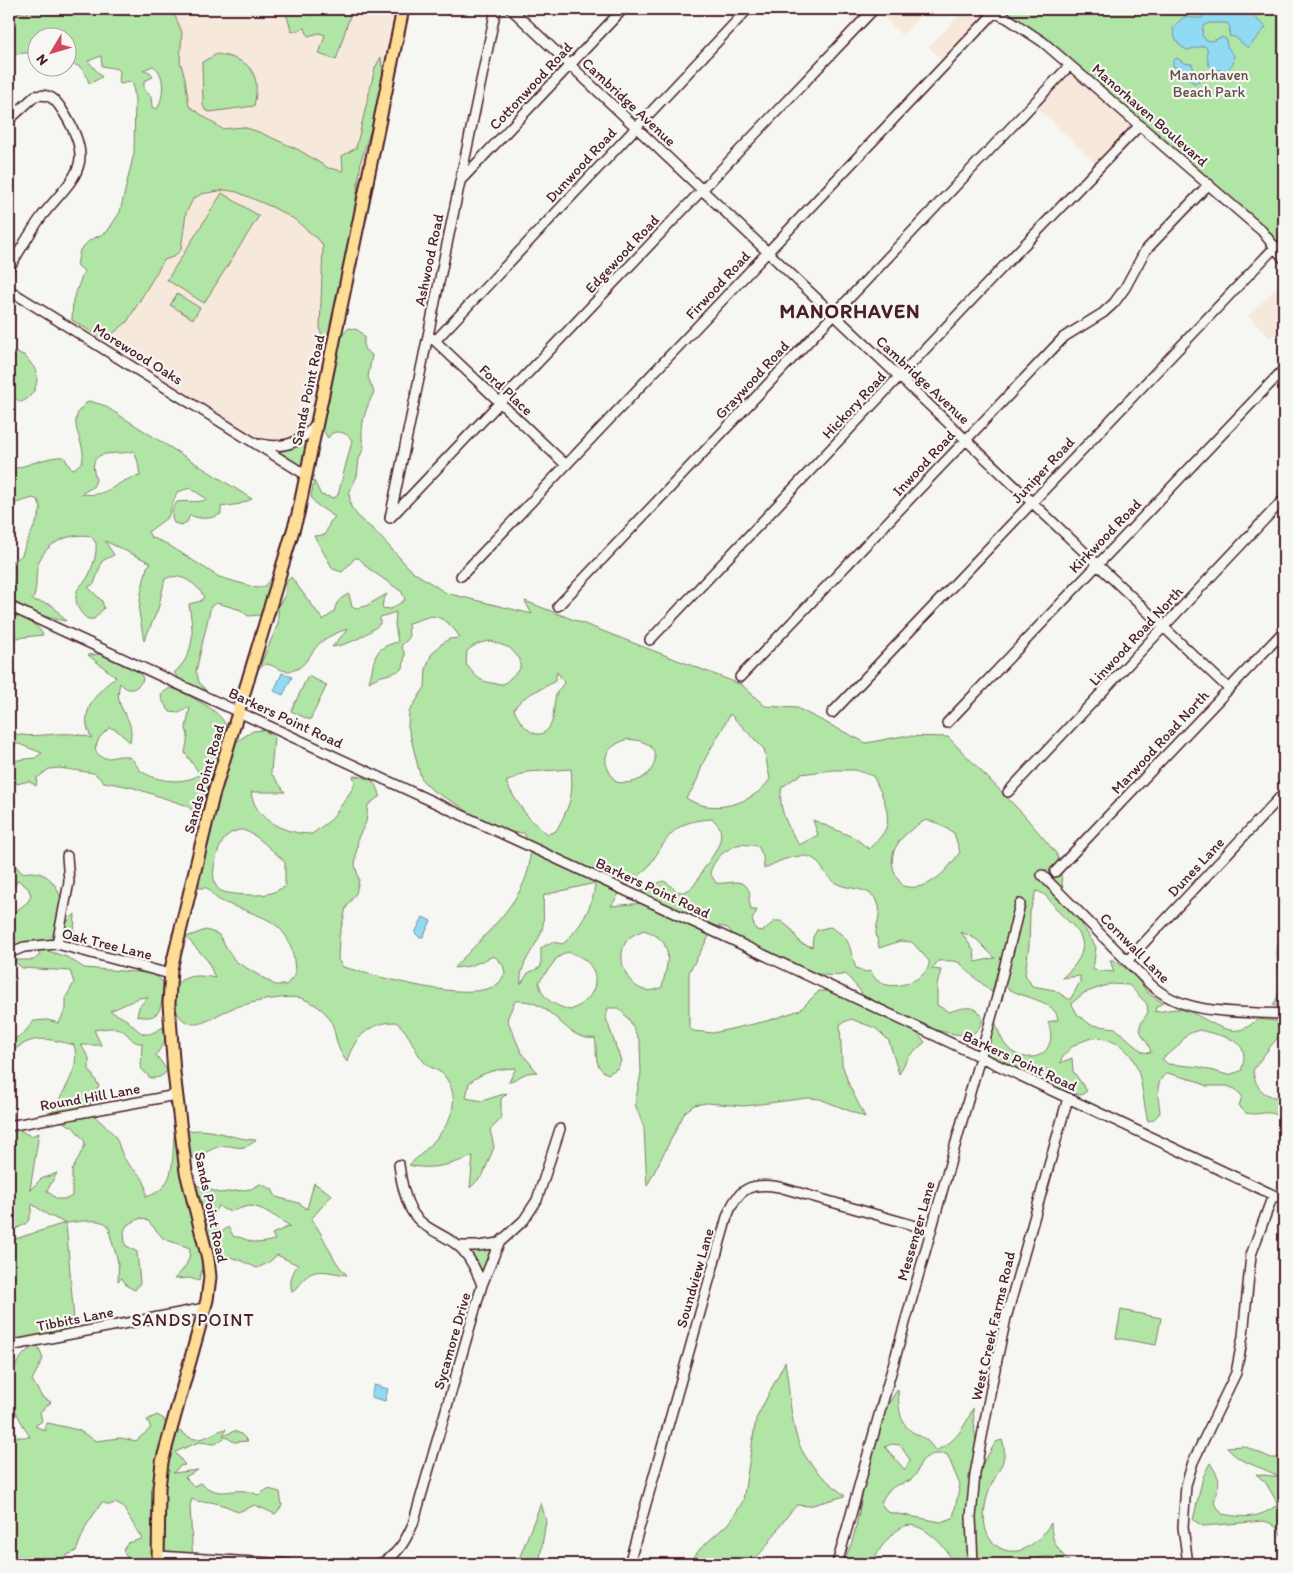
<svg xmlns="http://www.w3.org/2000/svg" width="1293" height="1573" font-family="Itim,sans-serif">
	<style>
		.built { fill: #f7e8dc }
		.green { fill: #b1e5a6; stroke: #7e8268; fill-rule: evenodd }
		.water { fill: #91daf3; stroke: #758fa3 }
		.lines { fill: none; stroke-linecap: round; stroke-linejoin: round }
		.minor-casing { stroke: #4a1f2b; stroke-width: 12 }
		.major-casing { stroke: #4a1f2b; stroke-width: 15 }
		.minor { stroke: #f6f6f2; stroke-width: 9 }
		.major { stroke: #fedd96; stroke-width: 11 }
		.labels { text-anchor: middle; stroke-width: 4.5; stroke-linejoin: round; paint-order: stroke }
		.park-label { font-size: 15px; fill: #64504a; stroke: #f6f6f2 }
		.street-label { font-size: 15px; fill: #4a1f2b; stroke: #f6f6f2 }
		.quarter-label { font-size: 18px; letter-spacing: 1px; fill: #4a1f2b; stroke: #f6f6f2 }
		.district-label { font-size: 20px; font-weight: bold; letter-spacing: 1px; fill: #4a1f2b; stroke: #f6f6f2 }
	</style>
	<rect width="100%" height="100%" fill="#f6f6f2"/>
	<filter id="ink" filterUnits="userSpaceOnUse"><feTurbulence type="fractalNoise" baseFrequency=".02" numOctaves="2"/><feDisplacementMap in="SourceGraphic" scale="10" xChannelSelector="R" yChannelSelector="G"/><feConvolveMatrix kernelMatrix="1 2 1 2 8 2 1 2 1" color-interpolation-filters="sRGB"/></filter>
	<g filter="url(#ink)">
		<path class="built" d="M165,9H403L319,414L303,439L265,445L66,326L141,183L169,108Z
			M840,9H875L859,26Z
			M875,9H927L902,35Z
			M965,9H985L995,12L946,64L929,47Z
			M1070,65L1140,125L1099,167L1033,103Z
			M1284,281V341L1276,333L1270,338L1248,316Z"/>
		<path class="green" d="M29,9H120L131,16L138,9H172L182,32L180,61L185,78L189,106L222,129L243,127L259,132L299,150L328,168L343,171L342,156L356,148L375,68L381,57L383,77L377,109L361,161L352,230L333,319L324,345L320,329L323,246L320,241L294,219L272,207L237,192L225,190L201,194L193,199L186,213L181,250L173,257L164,260L127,322L105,340L72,320L73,300L84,271L77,265L80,250L90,240L107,232L120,212L134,153L135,101L133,84L129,81L122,84L119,83L120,72L118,69L102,66L101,56L88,61L102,77L89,84C87,73 80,62 68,65V38H38L37,51L33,54C25,51 18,55 9,55C9,38 6,24 19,12L27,14ZM153,66C166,73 164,98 157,109L152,107L151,96L144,90V81L153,77L150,72L143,70Z
			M291,9H307L310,16L332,9H352L336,60L319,54L325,35L319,33L308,36L305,28L292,32L285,11Z
			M985,9H1284V259L1276,246L1043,42Z
			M217,54C252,60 261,73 254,106L210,112L205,110L203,105L202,62Z
			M222,193L259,216L204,303L167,280Z
			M177,294L200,308L193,319L170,305Z
			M349,328L358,330L364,336V349L372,355L368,377L374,392C366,408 358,429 364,447L359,459L357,476L349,493L351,507L361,520L373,529L412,571L446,593L532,614L525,601L742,685L765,706L797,708L866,743L903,736L948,737L1022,813L1056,853L1059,861L1064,896L1096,947L1093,970L1114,972L1110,960H1113L1132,972L1148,993L1163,1003L1156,1007L1155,1012C1168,1011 1177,1006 1190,1012C1206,1018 1227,1037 1245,1028C1250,1026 1254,1022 1258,1019L1284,1022V1032C1279,1034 1256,1065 1253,1071C1256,1091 1265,1096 1284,1099V1121C1270,1106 1261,1117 1246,1113L1239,1106L1242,1096L1235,1089L1227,1086H1206L1197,1081L1167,1073C1153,1083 1159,1098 1160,1113L1153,1120L1148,1121C1140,1093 1145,1053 1111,1041C1104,1038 1096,1036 1089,1039C1075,1043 1065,1050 1060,1063L1072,1058L1073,1071L1087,1091L1081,1095L1059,1092L1047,1082L1003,1069L992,1071V1064L997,1057L979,1058L994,1017C997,1027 1001,1042 1009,1049C1021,1061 1045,1061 1050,1042C1052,1035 1050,1029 1048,1022L1058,1020C1056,997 1014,999 1002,983C999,980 998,975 997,972L992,993C987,987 981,983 974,977C957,962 965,960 938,961L932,969L941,970L937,985V1005L949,1012C962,1008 978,1002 983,1020L979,1028L972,1035C953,1037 928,1025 913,1029L925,1042L908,1057L899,1074L889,1041L881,1033L875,1028L851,1019L840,1024L842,1064L849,1085L865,1117L820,1099L808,1098L744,1106L707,1103L694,1105L685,1112L647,1186L644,1128L635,1104L641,1073L640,1042L630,1021L619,1008H608L606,1018L621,1061L618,1068L608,1074C592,1067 598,1052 595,1038C565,1043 553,997 515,1001L507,1019L521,1052L537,1072L527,1073L509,1082L516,1068C497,1069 484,1071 469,1083L466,1098L482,1101L507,1093L501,1099V1119L490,1130L494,1147L483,1175L470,1188L473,1156C453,1164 431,1171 409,1165C433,1144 469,1112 446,1078C441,1070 431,1069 425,1063C413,1050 411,1033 396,1022C370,1022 353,1038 347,1062C326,1035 346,1018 304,999C291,993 239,1004 226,1011C216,1015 206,1024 194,1024C176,1023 170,999 175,985C187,974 200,975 215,978L208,961L186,937L206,930L218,934L235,961L275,985H286L295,975C294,917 262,919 221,901C214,898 212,892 207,888H199L197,878L220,783L234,743L253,731L264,730L274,737L271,773L285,792H251C255,821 286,834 312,834L332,819L353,788L355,782L353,776C366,776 378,781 380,796L368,805L366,822L358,838L355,865L359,880L356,893L346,908L339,937L338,960L343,967C374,975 473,1006 499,983C501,981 503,976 505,973L503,965L494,956L470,966L454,968C483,935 550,882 524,833L501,832L482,825L462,807L433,791L422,780L419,771L408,726L409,712L425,687L426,669L431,655L440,645L449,639L460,638C455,628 440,613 428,617C420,619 415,622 408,623L409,638L401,646L405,654L403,668C392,676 380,674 369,682C376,659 371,648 398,642L395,625L396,612L380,617V624C365,636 351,644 332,647L348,629C338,632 328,636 320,643C309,653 305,671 288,671C280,671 274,665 266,664L259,668L278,624V606L285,595L286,582L291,577L323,620L334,612C336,602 340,598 349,594L352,607L358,608L366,606L387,594L383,601L382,608L391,609L405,600L402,592L368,568L359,558H355L342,572L333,569L314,536L325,535L330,522L335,517L317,505L311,497L314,481L321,495L334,498L338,495L352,441C349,434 340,430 332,433L328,438L321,427C323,417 327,407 330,396C334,378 333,340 349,328ZM491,641L510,648L520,659V669L504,684C482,683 479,681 466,664L467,651C475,644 481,642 491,641ZM557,672L564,682C563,687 557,689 556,695C553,704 555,718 550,726C538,747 518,722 514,709C524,693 540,691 555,681ZM730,714L764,749L770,779C754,804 712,816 686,798C698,784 698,774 705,759C713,744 723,729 730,714ZM628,739C633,740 639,740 643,742C669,752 650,789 616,782C600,761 602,748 628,739ZM571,769C574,797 569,807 556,831L548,834C529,822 516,802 506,782L527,772ZM833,770H855L873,776C880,790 893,814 885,830C882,837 874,843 869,849L855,838L813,820L818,835L799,845C788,826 777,809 782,787L801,774ZM712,819C732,833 713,855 703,870C699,877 695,888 686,891C676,896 671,883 663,881L640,891L655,902L611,906C615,901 618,894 622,890C630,882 641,876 648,867C669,838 670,821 712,819ZM926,820L938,823L954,833L960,852C947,871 928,893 903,886C879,857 899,835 926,820ZM239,830C252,829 271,850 282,859L285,863V887C279,889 274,893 267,894C258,896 229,895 221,891C206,883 217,848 225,838C229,833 233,832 239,830ZM741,844L758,846L763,856L764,869C776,862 789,856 804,856C820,856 823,875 834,882C849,892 872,884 879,906C881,915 876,924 876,933C876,938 879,943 879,948L900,941L912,942L929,961C932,980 881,1000 871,971L866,972L856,968C848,947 853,939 830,927L817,930L813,937L812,947L800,943L791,929L781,921H775L763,931L756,930L752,920L757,910H751L749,900L750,894C745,875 729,885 716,883L710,873C714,858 726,848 741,844ZM595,883C593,908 580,928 563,944L552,942L541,948V967L528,973L521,984C519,962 536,949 542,930C545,919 542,906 544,895ZM1036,891C1047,893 1052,904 1059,912C1064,918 1070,922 1075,928C1092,947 1077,965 1062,978L1080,976V982L1070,1000L1054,990L1032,986L1025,974L1029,946L1030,912ZM719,926L728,928L736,938C766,952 812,983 846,974L862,993L853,998L827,991H819L800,1010L767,1021L713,1033L693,1031L689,1027V972L712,931ZM644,930C676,941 668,961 662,987C632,1004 609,956 630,937C634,934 640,932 644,930ZM961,932L976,939L995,958L975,962L974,951ZM567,952C604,960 604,998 570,1010C554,1005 542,1000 539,982L557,958ZM1110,984L1129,985L1147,1004L1148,1012C1146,1017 1141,1021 1140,1026C1139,1035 1150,1043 1151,1053L1143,1052L1115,1028L1091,1025L1078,1015L1072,1005L1073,1002L1084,993ZM1200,1030C1222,1037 1254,1037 1241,1071L1228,1075L1199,1067L1168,1064L1162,1059C1166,1055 1171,1052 1175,1049C1186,1038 1183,1034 1200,1030Z
			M9,351L24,355C28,360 34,366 36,372C40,383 32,400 20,402C4,390 9,369 9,351Z
			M89,401L103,405L252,499L240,504L221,507V514C211,519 201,520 190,515L187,522L181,525L174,523C170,514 172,510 177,502C188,500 198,504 207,499L190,488L177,492L168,517L148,532L151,537L167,544L219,577L257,588L265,586L272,578L266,607L260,615L248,616L241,610L217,603L211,606L196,671L199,682L206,691L183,683L174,673C197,652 193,631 189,604L201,601L204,597C198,584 179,571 165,579L158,609L144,641L139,612L141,593L147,567L151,563L105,541L114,555L102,561L94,584L88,587L102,601L104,608L94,619H88C78,613 73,599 78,589C81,584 86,581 88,577C93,566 97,555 96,543L91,536C69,532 41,544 37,569C35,580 38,590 32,600L52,605L66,621C49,618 25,613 13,599V581L9,574V561H15L22,555C26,540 38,523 41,508L38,500L33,498L9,505V470C24,467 51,455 64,457L70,467L74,469L82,462C89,442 60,421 89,401ZM134,451L138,462L140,476C114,480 111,498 81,494L93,487L96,480C85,445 112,457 134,451Z
			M316,424L306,475L265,445H286Z
			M9,610C19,613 39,625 43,635L16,638L9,637Z
			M103,654C113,658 143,669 143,680C136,690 129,693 120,683C112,713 136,713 130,742L115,729L109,728L99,738L95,749C103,767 116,752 128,757C135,759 136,767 141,771C156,782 186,785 200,774L185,753L188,736L186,728L190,707L179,713L170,712L162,700L161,694L170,688C182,691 191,697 202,703C220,714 236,727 221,749L202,823L188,806L131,787L104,782L94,773L59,768L49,769L37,778L36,786L29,781L17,784L9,769V761L35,758L42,753L19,744H9V732C36,742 60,727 92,738C77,714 96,692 116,677L88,655Z
			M308,676L327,685L310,720L291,711Z
			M9,858L22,873C55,866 62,897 67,922L75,914L74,935L61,937L48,951L67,957L84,968L147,973L155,975L164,983C161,1004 164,1022 137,1016L139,1007L148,997L139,998L110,1011C115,1014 123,1017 128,1021C143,1035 144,1039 163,1027L165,1041L156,1055L167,1070C163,1077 158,1078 150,1078L141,1068L142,1043C132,1044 130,1035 122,1030C113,1026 103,1029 94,1030L101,1045H81L89,1058V1069L99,1086L91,1098L90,1111C98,1121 108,1127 115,1136C119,1143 120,1151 124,1158C134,1175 147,1172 146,1197C176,1188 172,1162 174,1136L179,1142L181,1133C208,1124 229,1139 256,1140C239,1155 235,1142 218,1147C210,1149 200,1157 189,1160L193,1184L220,1193L251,1189L260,1184L272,1189L276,1197L299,1203L307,1209L314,1183L332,1195L311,1219C326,1237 330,1259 347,1275C334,1274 316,1266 305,1278C300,1283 299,1288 292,1292C289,1281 292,1273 298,1265L277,1255L268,1263L257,1268C237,1259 225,1251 204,1261L199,1281L190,1278L174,1279C184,1269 190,1263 190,1248L164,1239L148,1221L141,1218L127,1225L124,1231L125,1245L137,1252L140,1283L135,1290L127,1286L122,1278L118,1281C120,1260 116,1257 111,1238C109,1232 111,1224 102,1222C90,1219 78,1222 66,1223L75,1333L9,1346V1241L65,1223L48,1215L32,1204C30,1228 25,1222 9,1233V1142L11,1134L9,1132V1107L19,1130L31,1136L39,1133L30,1190L41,1179L57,1173L47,1191L57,1199H67L72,1196V1171L85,1145L84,1140L73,1127L51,1116C60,1093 82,1071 74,1045C46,1038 32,1034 9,1054V1042L23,1034L34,1021L47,1020L59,1023L66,1009V997L74,983L70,971L22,968L13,960H34L40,955L35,947L23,952L9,950V916L28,902L31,895L28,888L18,880L14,887H9ZM219,1206C229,1216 239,1207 250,1206C262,1206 280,1220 290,1226L272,1234L275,1240C268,1241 261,1244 254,1242C246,1241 242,1236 234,1237L228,1227L222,1232C212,1226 210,1214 219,1206Z
			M1284,932V1008L1273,1005C1293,976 1265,960 1284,932Z
			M494,1247L482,1277L465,1249Z
			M1121,1310L1161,1318L1156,1345L1116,1338Z
			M38,1346L43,1359L32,1380L42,1397L51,1402L40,1412L42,1421L35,1426L46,1431L45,1424L48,1423L78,1430L96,1441L120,1438L136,1441L151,1428L147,1420L157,1415L164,1419L168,1431C184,1428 183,1437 195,1439C206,1440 215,1431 226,1429L223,1436L234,1431L241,1434L248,1441L234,1442L226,1437L215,1444L199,1442L175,1452L185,1465L180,1466L173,1473L198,1470L185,1477L194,1486L200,1483C224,1502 232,1483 258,1495L268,1489L280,1492L282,1506L275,1514L255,1505L238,1512C230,1507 221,1504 211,1502C204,1501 199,1503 192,1499L190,1505L193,1564H130L123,1550L128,1543L142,1539L123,1507L115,1503L109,1505L102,1502L86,1526L76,1551L48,1564H9V1437H30C23,1425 14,1410 10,1398C4,1382 20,1348 38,1346Z
			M785,1362C790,1388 790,1432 804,1454C814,1471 830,1483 845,1496L809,1506L797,1505C779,1522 769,1550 748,1564H689L700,1549L731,1521L743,1501L756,1419Z
			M898,1389C899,1405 898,1424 914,1433C924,1438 929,1440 935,1451C956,1442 964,1428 973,1408L976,1445L982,1465L996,1442L1002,1440C1010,1461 995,1473 989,1491C982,1511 980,1539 1002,1549C1008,1552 1018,1552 1024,1549C1037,1542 1043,1535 1051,1523C1051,1542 1058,1551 1072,1564H1064C1055,1557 1050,1555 1039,1558L1044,1564H953C950,1549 921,1520 905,1526C890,1532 878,1550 872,1564H844C846,1554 852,1545 854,1535C866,1487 868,1430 898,1389ZM891,1444L900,1445L910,1460L906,1468L904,1469L885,1447ZM947,1454L960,1485L953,1518L941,1522L887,1512L881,1503C892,1477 907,1489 916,1474C920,1467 919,1461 927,1457C932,1453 940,1454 947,1454Z
			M1244,1446L1271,1458H1284V1545C1282,1532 1276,1524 1264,1521L1203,1526L1193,1520L1203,1477L1210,1463C1224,1485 1218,1480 1214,1503L1222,1514C1244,1518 1260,1519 1278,1504L1266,1483L1256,1474L1280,1477C1259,1465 1242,1465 1226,1447Z
			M541,1503L546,1521L539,1564H517Z"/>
		<path class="water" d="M1207,9H1256L1253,16L1266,27L1248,48L1235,37L1229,36L1230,27L1227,23H1209L1203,26L1202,35L1206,40L1212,41L1222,37L1226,39L1227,46L1234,56L1233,64L1227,70C1206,71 1208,65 1207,48L1204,46L1187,50C1177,45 1175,40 1173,29C1186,11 1184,19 1202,18Z
			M1177,58L1184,63L1192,64L1195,73L1200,77L1198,83H1193L1181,70L1173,66V60Z
			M282,673L292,677L283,695L274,691Z
			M423,917L431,921L423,937H419L415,933Z
			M374,1385L388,1389L385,1401L371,1397Z"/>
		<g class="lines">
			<g class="minor-casing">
				<path id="minor" d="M511,9L1229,689
					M985,9L1007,18L1043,42L1262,231L1284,259
					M9,120L35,96C51,93 56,100 64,113C97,166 74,176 42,216C30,232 20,251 9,268
					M460,181L623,9
					M9,290L306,475
					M432,338L566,465
					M435,341L748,9
					M261,444C283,449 301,443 315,425
					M390,518L874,9
					M390,518L496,9
					M461,576L995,12
					M9,606L728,938L1284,1200
					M558,606L1070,65
					M650,640L1002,268L1140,125
					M740,677L1064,337L1103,313L1114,303L1125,288L1145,251L1209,184
					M832,713L1276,246
					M947,723L1284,369
					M1008,792L1284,499
					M1055,872L1284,631
					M1042,875L1149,983C1184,1017 1239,1011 1284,1014
					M57,944L69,882L67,856
					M9,953L24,947L57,944L170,974
					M1127,961L1284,793
					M9,1126L176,1095
					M399,1165C401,1181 404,1196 411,1210C422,1229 442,1233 457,1245C469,1254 477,1272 482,1285
					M458,1246H478L499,1243
					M9,1346L205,1308
					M158,1556L288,1564
					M379,1564C397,1556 405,1542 413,1524L482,1285L499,1243L524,1220L537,1200L560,1129
					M629,1564L727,1217C737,1189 750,1182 779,1187L930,1230
					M837,1564L997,997L1020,904
					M973,1564L971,1517L975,1474L992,1383L1006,1318L1068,1098
					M1188,1564L1183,1527L1186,1485L1193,1462L1236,1373L1243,1336L1251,1255L1273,1195"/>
			</g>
			<g class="major-casing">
				<path id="major" d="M158,1564L159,1488L162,1462L207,1300L210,1277L208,1259L186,1172L174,1073L169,1003L171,969L213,796L298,514L403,9"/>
			</g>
			<use href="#minor" class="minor"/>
			<use href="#major" class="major"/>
		</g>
	</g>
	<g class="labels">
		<g class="park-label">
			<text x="1209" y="80">Manorhaven<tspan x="1209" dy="17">Beach Park</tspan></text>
		</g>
		<g class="street-label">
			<text transform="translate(531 86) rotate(-47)" y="5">Cottonwood Road</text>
			<text transform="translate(629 102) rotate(43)" y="5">Cambridge Avenue</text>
			<text transform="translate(1150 115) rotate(41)" y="5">Manorhaven Boulevard</text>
			<text transform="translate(581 165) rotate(-47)" y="5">Dunwood Road</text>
			<text transform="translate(622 254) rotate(-47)" y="5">Edgewood Road</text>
			<text transform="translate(429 260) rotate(-78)" y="5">Ashwood Road</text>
			<text transform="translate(718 285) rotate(-47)" y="5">Firwood Road</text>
			<text transform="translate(138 354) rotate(32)" y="5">Morewood Oaks</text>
			<text transform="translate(752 380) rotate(-47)" y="5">Graywood Road</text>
			<text transform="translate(923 380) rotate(43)" y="5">Cambridge Avenue</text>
			<text transform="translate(308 390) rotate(-78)" y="5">Sands Point Road</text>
			<text transform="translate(506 390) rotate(43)" y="5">Ford Place</text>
			<text transform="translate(854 405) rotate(-47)" y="5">Hickory Road</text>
			<text transform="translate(924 463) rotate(-47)" y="5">Inwood Road</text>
			<text transform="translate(1043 470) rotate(-47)" y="5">Juniper Road</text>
			<text transform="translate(1105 536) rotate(-46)" y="5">Kirkwood Road</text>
			<text transform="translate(1136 636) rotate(-47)" y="5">Linwood Road North</text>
			<text transform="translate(286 718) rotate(25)" y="5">Barkers Point Road</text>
			<text transform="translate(1160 742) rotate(-47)" y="5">Marwood Road North</text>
			<text transform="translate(204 779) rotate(-74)" y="5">Sands Point Road</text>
			<text transform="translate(1196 867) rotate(-47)" y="5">Dunes Lane</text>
			<text transform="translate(653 888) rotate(25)" y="5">Barkers Point Road</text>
			<text transform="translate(107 944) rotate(14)" y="5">Oak Tree Lane</text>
			<text transform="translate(1135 948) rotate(45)" y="5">Cornwall Lane</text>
			<text transform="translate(1020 1061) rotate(25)" y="5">Barkers Point Road</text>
			<text transform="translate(90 1097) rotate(-10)" y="5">Round Hill Lane</text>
			<text transform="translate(211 1207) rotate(78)" y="5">Sands Point Road</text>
			<text transform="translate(916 1231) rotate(-74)" y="5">Messenger Lane</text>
			<text transform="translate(695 1278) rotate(-74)" y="5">Soundview Lane</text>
			<text transform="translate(75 1319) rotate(-11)" y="5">Tibbits Lane</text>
			<text transform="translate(993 1326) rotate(-77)" y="5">West Creek Farms Road</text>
			<text transform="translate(452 1341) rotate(-74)" y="5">Sycamore Drive</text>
		</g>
		<g class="quarter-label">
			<text x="193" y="1326">SANDS POINT</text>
		</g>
		<g class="district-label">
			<text x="850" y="318">MANORHAVEN</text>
		</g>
	</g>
	<rect width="1293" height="1573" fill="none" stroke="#f6f6f2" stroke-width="30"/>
	<rect x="15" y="15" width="1263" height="1543" fill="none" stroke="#4a1f2b" stroke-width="2" filter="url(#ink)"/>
	<g transform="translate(52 52) rotate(232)"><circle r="24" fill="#f6f6f2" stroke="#b1a0a2"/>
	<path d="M0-4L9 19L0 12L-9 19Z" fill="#d1495b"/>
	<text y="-8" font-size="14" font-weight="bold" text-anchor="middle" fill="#4a1f2b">N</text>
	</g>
</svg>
